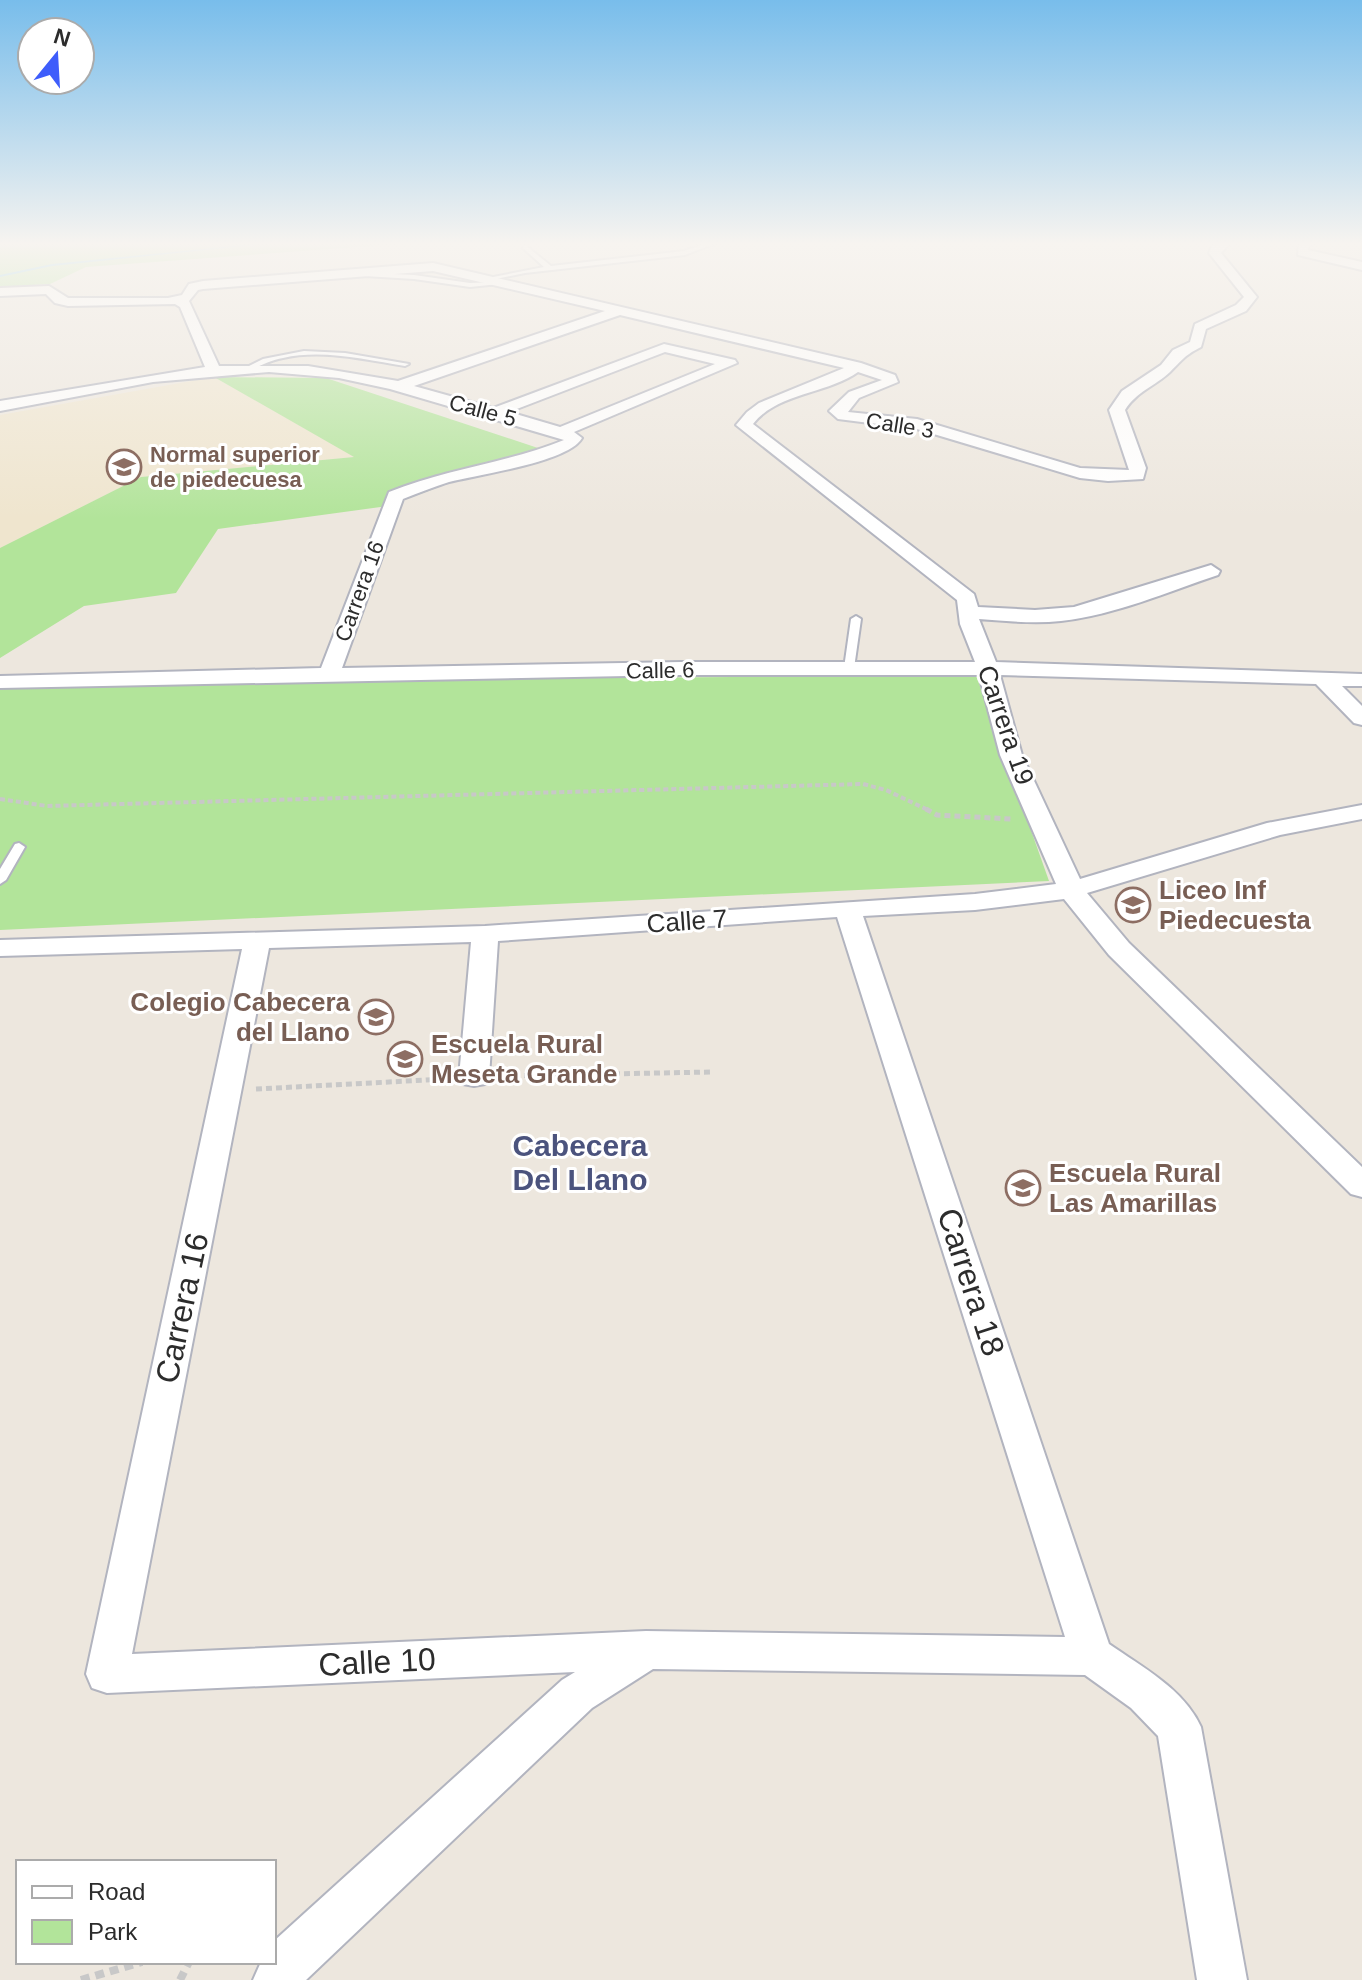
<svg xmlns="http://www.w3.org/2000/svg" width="1362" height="1980" font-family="Arial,sans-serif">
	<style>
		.education { fill: #efe5ce }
		.green { fill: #b2e49a }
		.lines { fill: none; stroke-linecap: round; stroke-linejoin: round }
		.stream { fill: #71cbf0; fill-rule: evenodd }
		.service-casing { stroke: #b2b4bf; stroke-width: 4 }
		.minor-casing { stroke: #b2b4bf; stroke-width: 4 }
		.path-far2 { stroke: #c8c8c8; stroke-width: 4; stroke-dasharray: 5 3; stroke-linecap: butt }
		.path-far1 { stroke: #c8c8c8; stroke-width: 5; stroke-dasharray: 6 4; stroke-linecap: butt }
		.path { stroke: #c8c8c8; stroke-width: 8; stroke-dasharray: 9 6; stroke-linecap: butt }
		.service { fill: #fff; fill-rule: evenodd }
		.minor { fill: #fff; fill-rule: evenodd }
		.labels { text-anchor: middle; stroke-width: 6; stroke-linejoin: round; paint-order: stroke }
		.far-street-label { font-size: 22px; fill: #2c2c2c; stroke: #fff }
		.far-education-label { font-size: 22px; font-weight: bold; fill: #785e54; stroke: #fff; text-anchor: start }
		.street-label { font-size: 26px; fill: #2c2c2c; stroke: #fff }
		.education-label { font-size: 26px; font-weight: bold; fill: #785e54; stroke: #fff; text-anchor: start }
		.quarter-label { font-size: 30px; font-weight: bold; fill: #4b537d; stroke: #fff }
		.near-street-label { font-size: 32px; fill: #2c2c2c; stroke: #fff }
	</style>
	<rect width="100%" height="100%" fill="#ede7de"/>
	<path class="education" d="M214,377L355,457L141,477L0,548V415Z"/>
	<path class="green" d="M0,242H425L86,267L50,284L0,287Z
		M214,377L326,378L541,449L388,506L218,529L176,593L84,606L0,658V548L141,477L354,457Z
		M976,675L1049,881L0,930V683Z"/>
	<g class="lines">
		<path class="stream" d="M273,242H283L52,266L0,277V275L52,264Z"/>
		<g class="service-casing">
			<path id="service" d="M711,242H718L685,255L525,273L486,281L483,279L544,267L523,248L525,245L551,266L684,251Z
				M350,272L414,275L470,283L496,282L499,284L470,287L414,279L348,275Z
				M304,351L345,353L409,364L405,366C366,360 323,349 283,358C270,360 259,367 247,371L243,369L263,359Z
				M856,616L861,619L854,668L849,671L844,668L851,619Z
				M19,843L25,847L6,880L0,884V869L15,844Z"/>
		</g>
		<g class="minor-casing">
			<path id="minor" d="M1214,242H1231L1221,253L1257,297L1246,311L1206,329L1201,347C1185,355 1182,360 1170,372C1155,386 1136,392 1125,410L1146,468L1143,479L1108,481L1080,478L917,429L838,419L829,411L849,392L882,380L858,372C827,394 777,393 753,424L974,594L978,607L1035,610L1074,607L1211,565L1220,571L1218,575C1167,592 1115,615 1061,621C1034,624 1007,621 979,619L996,662L1362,674V686H1342L1362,706V725L1354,723L1316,684L1000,675L1022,755L1080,879L1267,823L1362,805V819L1280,835L1087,893L1129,943L1362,1167V1197L1351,1194L1109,955L1064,899L975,910L863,916L1109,1644C1142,1667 1184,1689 1201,1727L1247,1980H1197L1158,1736L1131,1708L1085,1675L653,1669L592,1708L306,1980H253L261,1962H274V1941L562,1680L575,1672L107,1693L92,1688L86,1674L242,949L0,956V940L485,926L975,894L1056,884L1000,755L979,675H681L0,688V676L321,668L389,492C446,469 507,463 564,440L390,389L339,378L269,372L153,382L0,411V401L205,367L180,307L175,304L68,306L55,303L46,294L0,296V288L49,286L68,298H168L182,295L189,284L203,281L433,263L861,363L895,375L898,382L859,398L848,412L917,419L1080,468L1129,470L1109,410L1122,391L1161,365L1173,350L1190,342L1195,324L1236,305L1244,297L1209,253ZM433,271L605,311L398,381L308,366H219L189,301L198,290L203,289ZM620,315L844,368L759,403L747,412L736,425L957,600L960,624L975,662H681L342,668L403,499C418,493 433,487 449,482C477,475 569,462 582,438L574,432L737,363L735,360L664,344L493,408L414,386ZM665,352L715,364L560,427L509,412ZM837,917L1065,1637L646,1631L132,1654L269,948L471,942L459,1077L463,1084L474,1086L485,1084L489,1077L498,941Z
				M1299,242H1318L1309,246L1308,250L1362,262V270L1298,255Z"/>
		</g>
		<path class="path-far2" d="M0,799L47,806L863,784L886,790L930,811"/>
		<path class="path-far1" d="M926,809L937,815L1011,819
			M504,1076L711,1072
			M256,1089L446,1079"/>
		<path class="path" d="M81,1980L142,1962
			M180,1980L189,1962"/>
		<use href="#service" class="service"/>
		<use href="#minor" class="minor"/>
	</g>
	<linearGradient id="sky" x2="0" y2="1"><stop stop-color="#78bdeb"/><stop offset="0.47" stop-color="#f7f4f0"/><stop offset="1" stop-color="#f7f4f0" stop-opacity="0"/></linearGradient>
	<rect width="1362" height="519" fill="url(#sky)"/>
	<defs>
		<g id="school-ring" transform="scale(1.8)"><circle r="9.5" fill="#fff" stroke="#8d6e63" stroke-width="1.5"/><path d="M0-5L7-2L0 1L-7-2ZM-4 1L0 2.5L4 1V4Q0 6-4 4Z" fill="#8d6e63"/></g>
	</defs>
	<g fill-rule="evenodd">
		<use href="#school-ring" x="124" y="467"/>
		<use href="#school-ring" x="1133" y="905"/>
		<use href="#school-ring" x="376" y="1017"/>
		<use href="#school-ring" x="405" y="1059"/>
		<use href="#school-ring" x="1023" y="1188"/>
	</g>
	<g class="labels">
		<g class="far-street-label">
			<text transform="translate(483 410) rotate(15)" y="8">Calle 5</text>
			<text transform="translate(900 425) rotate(9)" y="8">Calle 3</text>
			<text transform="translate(359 591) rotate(-70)" y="8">Carrera 16</text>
			<text transform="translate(660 670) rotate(-1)" y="8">Calle 6</text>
		</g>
		<g class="far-education-label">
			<text x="150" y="462">Normal superior<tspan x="150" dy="25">de piedecuesa</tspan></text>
		</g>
		<g class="street-label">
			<text transform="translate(1006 725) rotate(71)" y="9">Carrera 19</text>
			<text transform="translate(687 921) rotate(-4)" y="9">Calle 7</text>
		</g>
		<g class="education-label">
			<text x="1159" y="899">Liceo Inf<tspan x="1159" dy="30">Piedecuesta</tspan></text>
			<text x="350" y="1011" text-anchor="end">Colegio Cabecera<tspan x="350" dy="30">del Llano</tspan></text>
			<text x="431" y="1053">Escuela Rural<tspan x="431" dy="30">Meseta Grande</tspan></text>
			<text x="1049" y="1182">Escuela Rural<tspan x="1049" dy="30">Las Amarillas</tspan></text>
		</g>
		<g class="quarter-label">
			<text x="580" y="1156">Cabecera<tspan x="580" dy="34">Del Llano</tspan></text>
		</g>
		<g class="near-street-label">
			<text transform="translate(971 1282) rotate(72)" y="11">Carrera 18</text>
			<text transform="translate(182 1308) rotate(-78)" y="11">Carrera 16</text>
			<text transform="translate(377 1662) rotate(-3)" y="11">Calle 10</text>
		</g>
	</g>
	<rect x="16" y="1860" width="260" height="104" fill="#ffffff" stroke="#ababab" stroke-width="2"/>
	<rect x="32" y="1886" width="40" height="12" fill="#ffffff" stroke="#ababab" stroke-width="2"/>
	<text x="88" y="1900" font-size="24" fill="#2c2c2c">Road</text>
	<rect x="32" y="1920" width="40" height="24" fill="#b2e49a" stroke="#ababab" stroke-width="2"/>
	<text x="88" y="1940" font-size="24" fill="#2c2c2c">Park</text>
	<g transform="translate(56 56) rotate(18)"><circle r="38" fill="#ffffff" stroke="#ababab" stroke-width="2"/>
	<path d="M0-6L14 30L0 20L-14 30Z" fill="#3e5dfb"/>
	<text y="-12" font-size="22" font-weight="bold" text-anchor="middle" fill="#2c2c2c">N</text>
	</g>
</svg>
